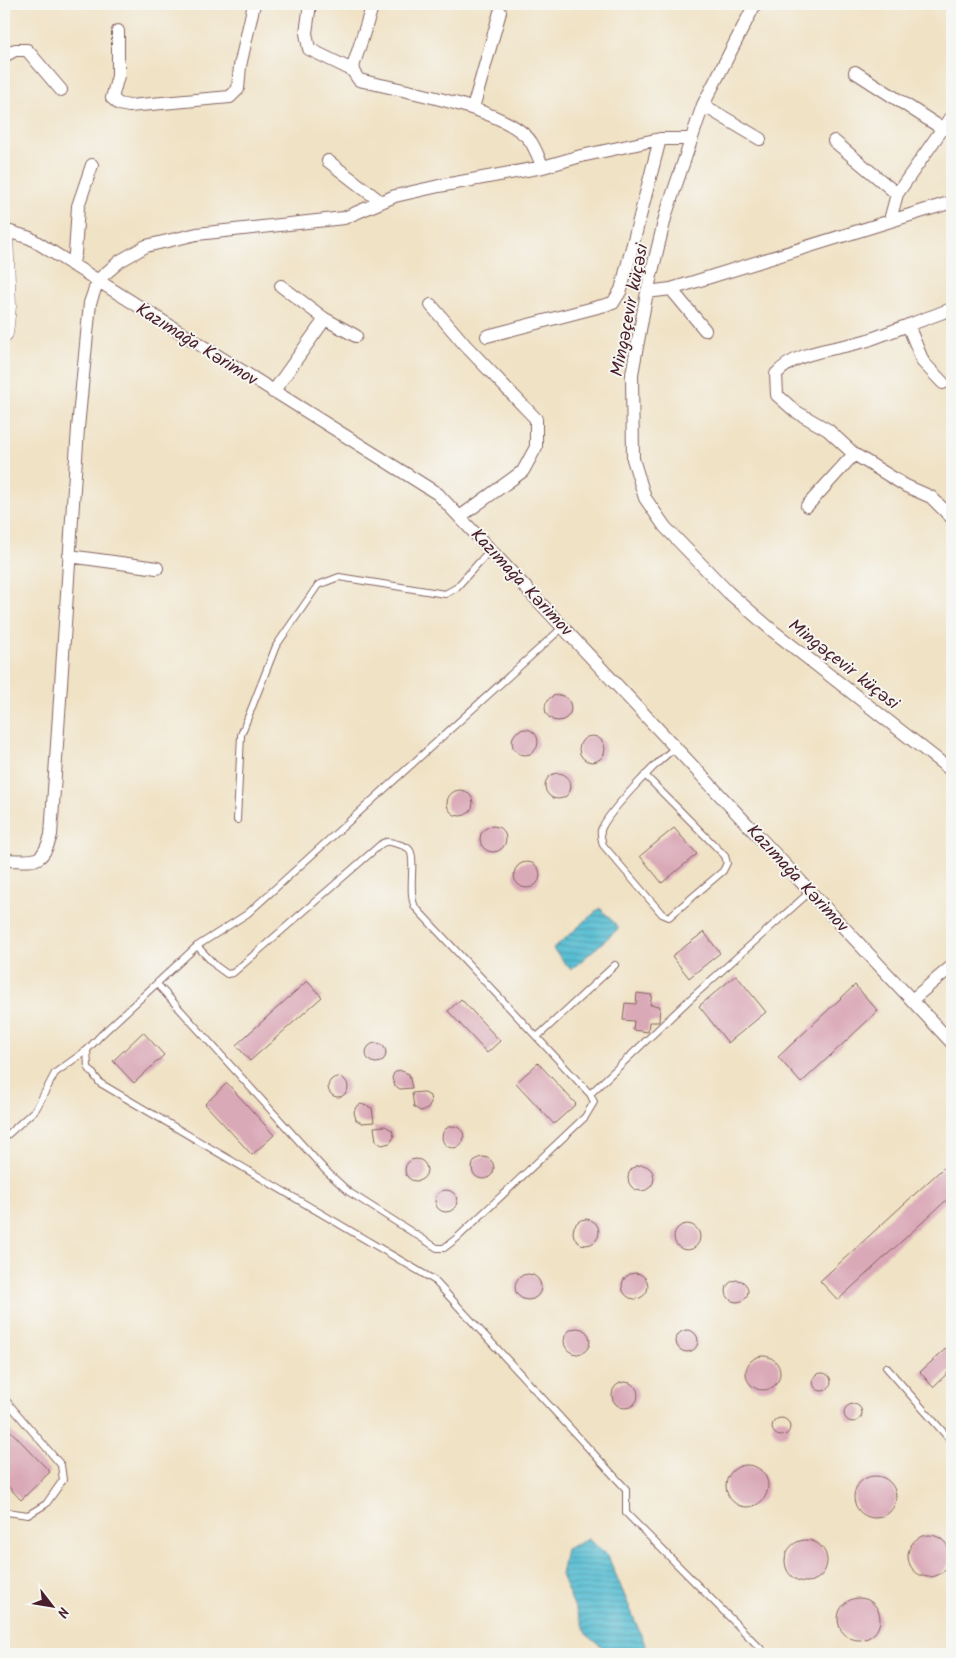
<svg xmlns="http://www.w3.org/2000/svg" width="956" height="1658" font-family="Kalam,sans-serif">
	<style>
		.water { fill: url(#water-rules); stroke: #506e7e }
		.building { fill: #daa9b8 }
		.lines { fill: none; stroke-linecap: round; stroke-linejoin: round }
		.lane-casing { stroke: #846361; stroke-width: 8 }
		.street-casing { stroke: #846361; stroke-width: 14 }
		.secondary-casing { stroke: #846361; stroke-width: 19 }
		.lane { stroke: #fff; stroke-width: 6 }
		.street { stroke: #fff; stroke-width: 12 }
		.secondary { stroke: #fff; stroke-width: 18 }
		.labels { text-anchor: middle; stroke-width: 4; stroke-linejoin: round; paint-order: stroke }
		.street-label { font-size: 18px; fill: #4a1f2b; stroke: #f6f6f2 }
	</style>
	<defs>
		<pattern id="water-rules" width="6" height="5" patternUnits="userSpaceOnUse" patternTransform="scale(1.25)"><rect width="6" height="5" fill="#55bdd2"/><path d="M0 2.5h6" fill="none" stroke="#4899ab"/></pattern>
	</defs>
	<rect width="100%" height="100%" fill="#f6f6f2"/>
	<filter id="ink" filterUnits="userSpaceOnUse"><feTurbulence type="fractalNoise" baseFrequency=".02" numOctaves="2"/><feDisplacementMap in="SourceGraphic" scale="10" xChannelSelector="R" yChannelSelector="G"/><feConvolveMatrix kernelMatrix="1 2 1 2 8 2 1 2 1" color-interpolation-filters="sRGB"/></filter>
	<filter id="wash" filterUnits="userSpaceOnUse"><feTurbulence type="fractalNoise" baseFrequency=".0096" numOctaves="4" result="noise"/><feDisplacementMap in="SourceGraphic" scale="20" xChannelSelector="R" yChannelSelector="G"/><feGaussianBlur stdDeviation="1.12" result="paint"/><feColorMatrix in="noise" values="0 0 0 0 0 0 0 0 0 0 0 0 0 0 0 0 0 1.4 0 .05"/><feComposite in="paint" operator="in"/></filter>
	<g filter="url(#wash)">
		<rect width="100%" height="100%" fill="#f0e2c5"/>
		<path class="water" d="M600,908L619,928L571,970L553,949Z
			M588,1539L608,1556L649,1654H611L586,1634L561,1575L566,1549Z"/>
		<g id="blocks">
			<path class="building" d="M545 708a13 13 0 1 1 26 0a13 13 0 1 1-26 0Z
				M512 742a13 13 0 1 1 26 0a13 13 0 1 1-26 0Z
				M579 749a13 13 0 1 1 26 0a13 13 0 1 1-26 0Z
				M545 786a13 13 0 1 1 26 0a13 13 0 1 1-26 0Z
				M447 803a13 13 0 1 1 26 0a13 13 0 1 1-26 0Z
				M480 839a13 13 0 1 1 26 0a13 13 0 1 1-26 0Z
				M674,828L697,854L662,883L640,856Z
				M514 875a13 13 0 1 1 26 0a13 13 0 1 1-26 0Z
				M704,932L720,953L689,978L672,956Z
				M736,975L766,1012L728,1043L699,1006Z
				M307,981L322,997L250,1061L236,1045Z
				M855,985L878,1011L801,1083L778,1057Z
				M637,993L652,995L650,1005L660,1006L659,1022H649L648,1032L633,1030L634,1021L623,1020L625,1003L636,1004Z
				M461,999L500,1041L487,1053L448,1011Z
				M143,1032L164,1055L134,1083L113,1061Z
				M366 1053a10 10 0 1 1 20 0a10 10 0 1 1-20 0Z
				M538,1063L576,1104L554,1124L516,1083Z
				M399,1070L409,1074L412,1088L400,1089L394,1085L392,1078L394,1073Z
				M328 1087a10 10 0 1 1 20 0a10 10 0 1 1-20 0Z
				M227,1083L274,1135L252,1155L205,1104Z
				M423,1092L430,1096L431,1103L428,1109L420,1111L414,1107L412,1093Z
				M361,1104L372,1108L374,1122L362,1123L356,1120L354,1112L356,1107Z
				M442 1137a11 11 0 1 1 22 0a11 11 0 1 1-22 0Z
				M385,1126L392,1130L394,1137L390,1143L382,1145L376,1141L374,1127Z
				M472 1168a11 11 0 1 1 22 0a11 11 0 1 1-22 0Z
				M405 1170a11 11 0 1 1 22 0a11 11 0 1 1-22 0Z
				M952,1160V1195L838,1300L820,1281Z
				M628 1178a13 13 0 1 1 26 0a13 13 0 1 1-26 0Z
				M435 1201a11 11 0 1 1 22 0a11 11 0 1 1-22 0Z
				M573 1232a13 13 0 1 1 26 0a13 13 0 1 1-26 0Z
				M674 1237a13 13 0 1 1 26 0a13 13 0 1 1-26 0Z
				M622 1286a13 13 0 1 1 26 0a13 13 0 1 1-26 0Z
				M515 1287a13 13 0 1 1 26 0a13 13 0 1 1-26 0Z
				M726 1291a11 11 0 1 1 22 0a11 11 0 1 1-22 0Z
				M564 1341a13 13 0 1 1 26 0a13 13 0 1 1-26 0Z
				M676 1341a11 11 0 1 1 22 0a11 11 0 1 1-22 0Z
				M952,1343V1369L933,1387L920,1372Z
				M746 1373a17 17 0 1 1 34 0a17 17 0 1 1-34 0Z
				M813 1382a9 9 0 1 1 18 0a9 9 0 1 1-18 0Z
				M612 1395a13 13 0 1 1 26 0a13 13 0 1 1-26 0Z
				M844 1413a9 9 0 1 1 18 0a9 9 0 1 1-18 0Z
				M772 1427a9 9 0 1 1 18 0a9 9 0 1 1-18 0Z
				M4,1424L50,1472L21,1500L4,1482Z
				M726 1486a21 21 0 1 1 42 0a21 21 0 1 1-42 0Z
				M854 1497a21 21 0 1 1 42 0a21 21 0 1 1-42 0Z
				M908 1556a21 21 0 1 1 42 0a21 21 0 1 1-42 0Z
				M785 1561a21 21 0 1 1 42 0a21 21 0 1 1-42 0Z
				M838 1619a21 21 0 1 1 42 0a21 21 0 1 1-42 0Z"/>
		</g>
	</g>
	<g filter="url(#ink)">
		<use href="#blocks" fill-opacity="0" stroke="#846361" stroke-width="1"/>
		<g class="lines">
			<g class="lane-casing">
				<path id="lane" d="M563,627L247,914L197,946L101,1035L87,1050L88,1067L100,1083L434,1280L626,1489V1513L766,1654
					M645,775L725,856L727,863L723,871L669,917L662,914L603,845C602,841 600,835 601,830C608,811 658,761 676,747
					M237,820L241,735L276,646L318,585L339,577L445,594L456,588L491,549
					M157,984L325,1170L349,1192L437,1248H444L457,1238L585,1117L594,1102L590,1094L415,907C407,892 417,857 409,849C406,846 401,845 398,844C390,842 386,840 380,845L233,973L227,974L216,966L197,946
					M537,1037L615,965
					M590,1094L689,1000L811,891
					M4,1138L36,1109L55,1073L87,1050
					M886,1367L952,1442
					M4,1398L61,1465L63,1480L46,1504L28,1515L7,1512L4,1508"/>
			</g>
			<g class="street-casing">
				<path id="street" d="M310,4L306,33L309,49L352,70L359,80C399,90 508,108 531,142C536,150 539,159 543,167
					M755,4L703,105L666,214L647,292L632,374L633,459L645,498L665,527L728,592L773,631L952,771
					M118,31V76L112,98L119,104L129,106L230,97L238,89L240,66L254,4
					M4,56L15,50H27L61,90
					M352,70L373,4
					M855,72L943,129
					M703,105L760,139
					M473,108L500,12
					M834,141L897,194
					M328,161L381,202
					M890,220L897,194L952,115
					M4,230L30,238L438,494L952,1043
					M72,265L75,254L78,206L92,165
					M281,286L325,319L356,336
					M671,289L705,330
					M647,292L671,289L952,202
					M431,305L465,345L536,419V447L523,471L461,516
					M952,309C924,319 896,330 868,340C837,350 799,349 776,374L777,395L795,411L828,430L854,454L906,486L931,497L952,518
					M908,325L923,362L943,383
					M487,336L613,303L621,290L660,139
					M273,392L325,319
					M807,506L854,454
					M69,556L157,568
					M4,860C33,860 42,867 51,835L78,428L90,303L98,280L120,261L146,246L197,234L344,218L395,196L439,186L543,167L581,156L660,139H690
					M913,999L952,966"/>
			</g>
			<g class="secondary-casing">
				<path id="secondary" d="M4,235L7,306L4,333"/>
			</g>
			<use href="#lane" class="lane"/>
			<use href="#street" class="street"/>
			<use href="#secondary" class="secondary"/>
		</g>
	</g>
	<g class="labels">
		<g class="street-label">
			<text transform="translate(629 310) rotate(-79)" y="6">Mingəçevir küçəsi</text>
			<text transform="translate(197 344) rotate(32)" y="6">Kazımağa Kərimov</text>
			<text transform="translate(522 582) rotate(47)" y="6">Kazımağa Kərimov</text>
			<text transform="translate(844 664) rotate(38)" y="6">Mingəçevir küçəsi</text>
			<text transform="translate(798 878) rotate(47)" y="6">Kazımağa Kərimov</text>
		</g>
	</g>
	<rect width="956" height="1658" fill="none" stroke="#f6f6f2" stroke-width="20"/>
	<g transform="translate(52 1606) rotate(121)" stroke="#f6f6f2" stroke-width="4" paint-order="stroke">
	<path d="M0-4L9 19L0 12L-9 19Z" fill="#4a1f2b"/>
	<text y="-8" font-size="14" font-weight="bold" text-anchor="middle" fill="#4a1f2b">N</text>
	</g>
</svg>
